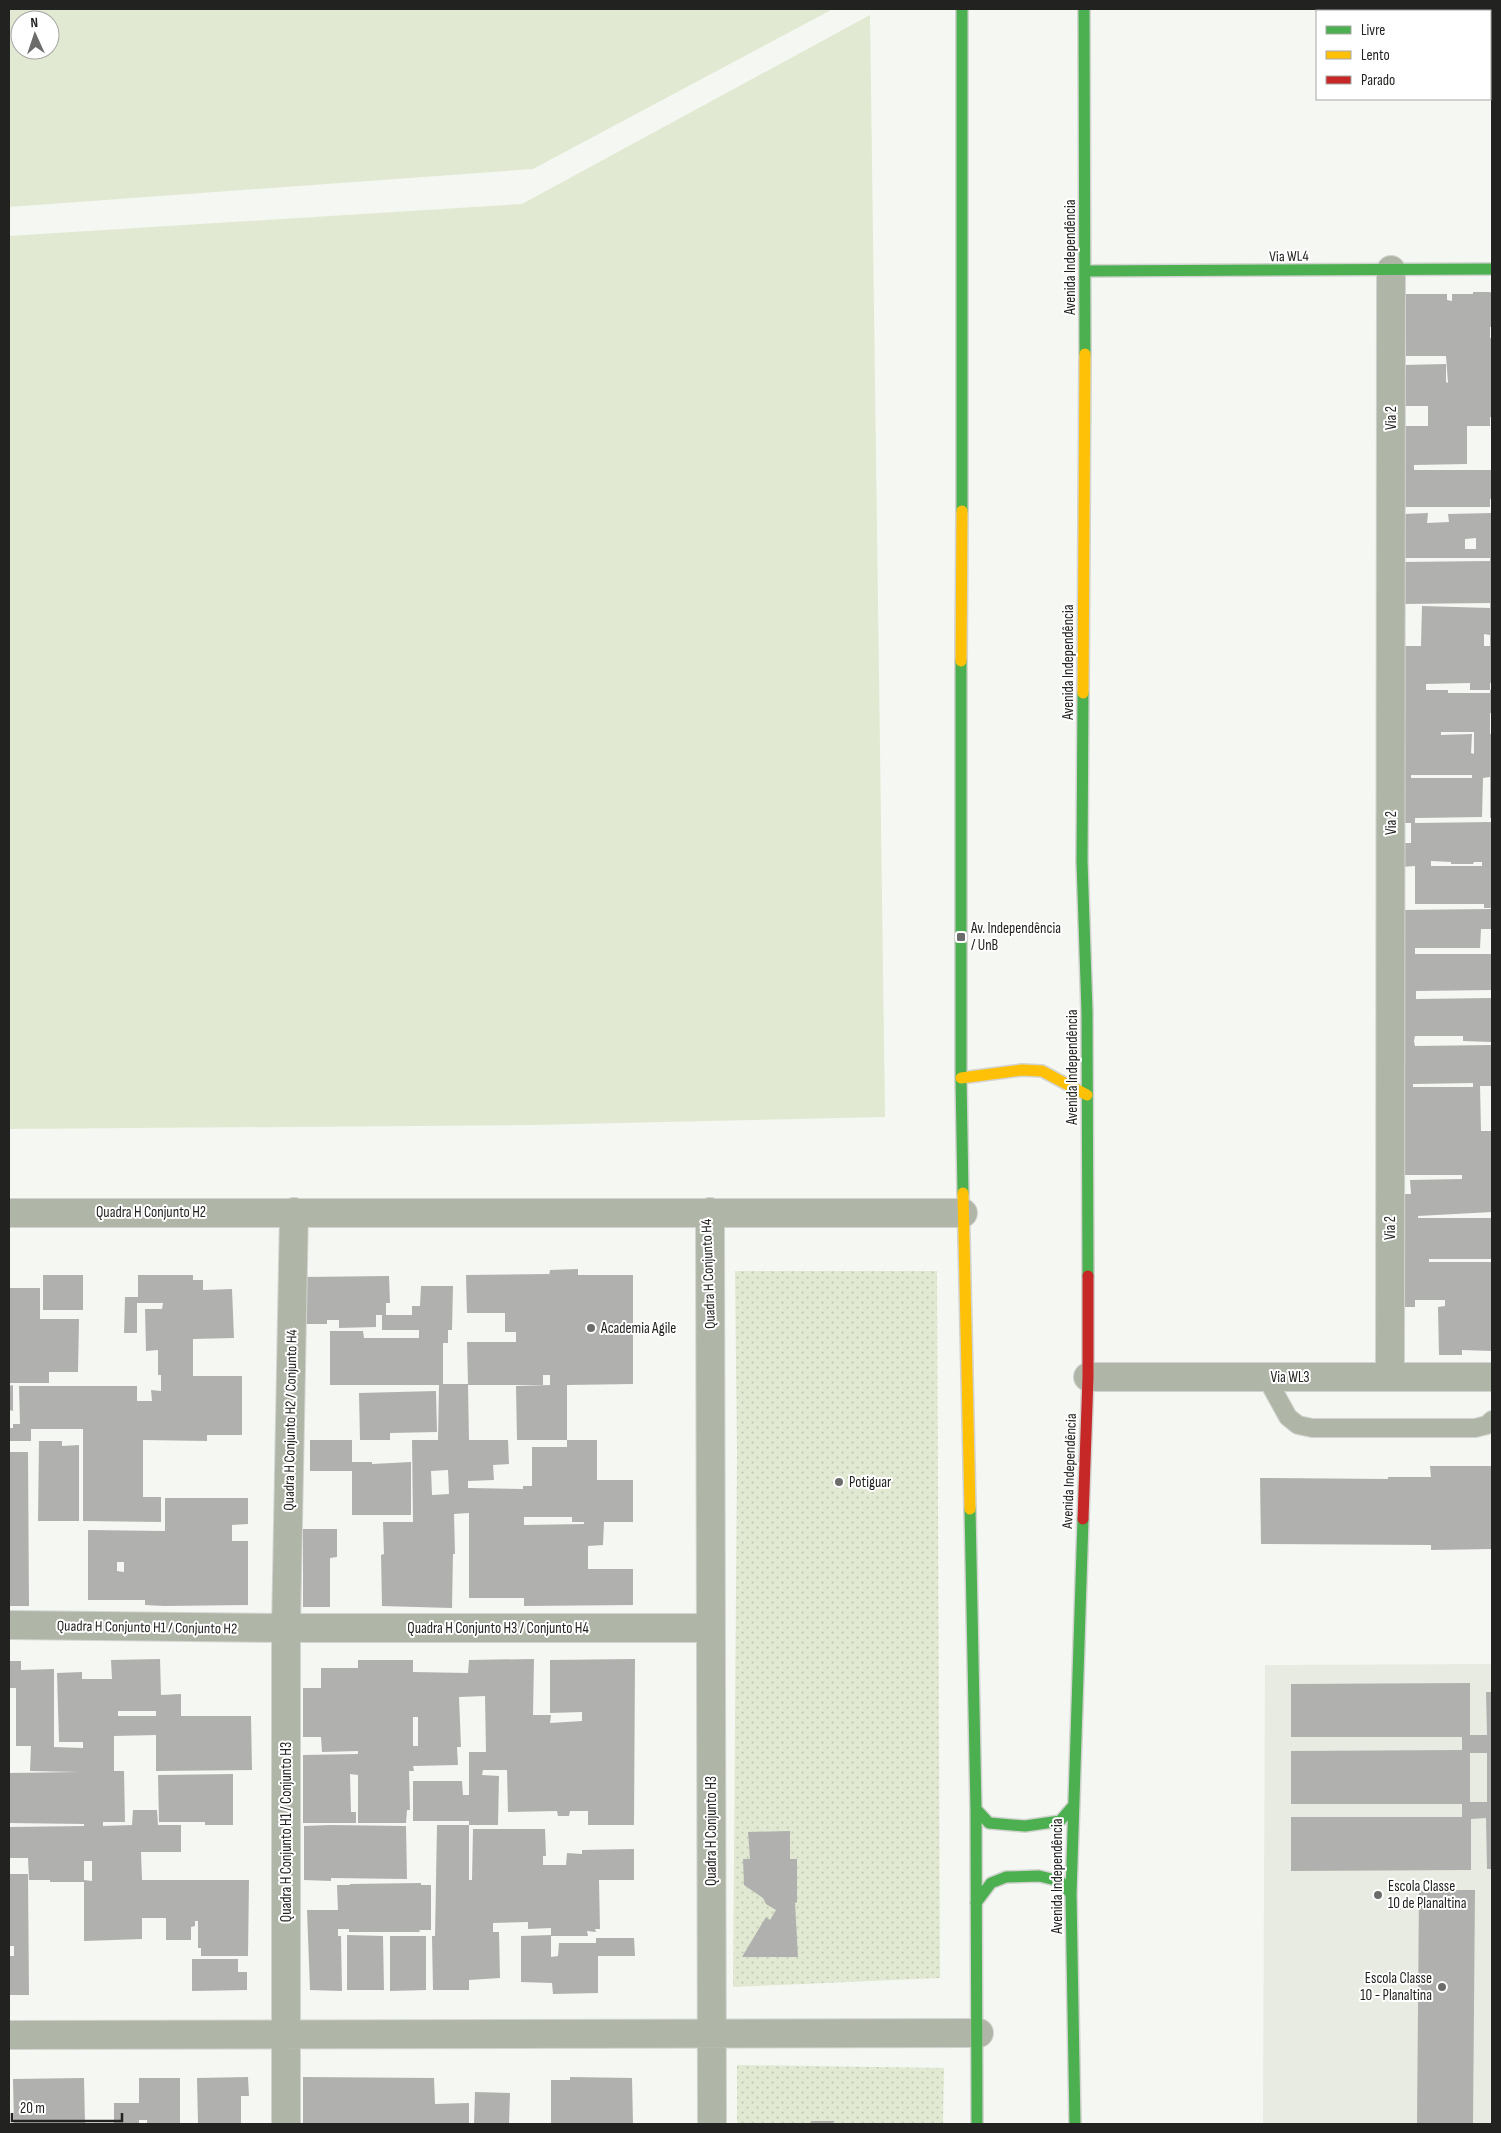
<svg xmlns="http://www.w3.org/2000/svg" width="1501" height="2133" font-family="'Sofia Sans Condensed',sans-serif">
	<style>
		.built { fill: #e7ebe1 }
		.grass { fill: #e1e9d2; fill-rule: evenodd }
		.park { fill: url(#park-dots) }
		.building { fill: #b0b1ae; fill-rule: evenodd }
		.lines { fill: none; stroke-linecap: round; stroke-linejoin: round }
		.lane-casing { stroke: #d3d4d1; stroke-width: 20 }
		.street-casing { stroke: #d3d4d1; stroke-width: 30 }
		.fast-casing { stroke: #d3d4d1; stroke-width: 14 }
		.slow-casing { stroke: #d3d4d1; stroke-width: 14 }
		.jam-casing { stroke: #d3d4d1; stroke-width: 14 }
		.lane { stroke: #b0b6a7; stroke-width: 18 }
		.street { stroke: #b0b6a7; stroke-width: 28 }
		.fast { stroke: #4caf50; stroke-width: 11 }
		.slow { stroke: #ffc107; stroke-width: 11 }
		.jam { stroke: #c62828; stroke-width: 11 }
		.poi-dot { fill: #6c6d6a; stroke: #fff; stroke-width: 2 }
		.labels { text-anchor: middle; stroke-width: 4; stroke-linejoin: round; paint-order: stroke }
		.street-label { font-size: 15px; fill: #222320; stroke: #fff }
		.poi-label { font-size: 15px; fill: #222320; stroke: #fff; text-anchor: start }
	</style>
	<defs>
		<pattern id="park-dots" width="8" height="8" patternUnits="userSpaceOnUse" patternTransform="scale(1.25)"><rect width="8" height="8" fill="#e1e9d2"/><path d="M2 2h.1M6 6h.1" fill="none" stroke="#c1c8b4" stroke-width="1.8" stroke-linecap="round"/></pattern>
	</defs>
	<rect width="100%" height="100%" fill="#f5f7f2"/>
	<path class="built" d="M1492,1664V2124H1263L1265,1665Z"/>
	<path class="grass" d="M9,9H833L533,169L9,207ZM20,20H50V50H20Z
		M870,15L885,1117L532,1125L9,1129V236L522,204Z"/>
	<path class="park" d="M735,1271H937L940,1978L733,1987L737,1455Z
		M737,2065L944,2068L943,2124H737Z"/>
	<path class="building" d="M1473,292H1490L1492,294V327H1490V338H1492V417H1490V426H1467V464L1414,465V470H1492V499H1490V507H1402V426H1428V406H1402L1403,365L1446,364V382L1448,383L1446,356H1406V338L1402,339V294H1447V300L1452,301V294H1473Z
		M1428,513L1427,523L1449,522L1448,514L1492,513V683H1490V690H1470V683L1426,684V690H1448V693H1490V690H1492V713H1490V734H1492V818H1490V777L1483,778L1482,817L1415,818V823L1492,822V908H1484V904H1415V866L1401,867V843H1411V823H1401L1403,646H1421L1422,606L1490,608V603L1403,604L1402,562L1490,561V558H1403V514ZM1476,538V549H1465V539ZM1484,634L1490,635V646H1484ZM1441,732H1474V754L1471,753L1472,734L1441,735ZM1411,775H1472V778H1411ZM1431,861L1451,862V864H1473L1474,862H1482V866H1431Z
		M1491,909V929H1481L1480,948H1415V954H1492V990L1416,991V999L1492,998L1491,1042L1463,1041V1036H1415L1414,1041L1415,1046L1492,1045V1083L1491,1086H1480L1481,1131H1492V1212L1418,1216V1218H1492V1259H1429V1262H1492V1351L1462,1350V1355H1439L1438,1307L1445,1306V1300H1415V1307H1403L1402,1194H1411L1410,1180L1462,1179V1175H1403V910ZM1473,1083V1087H1413V1084Z
		M578,1269V1275H633V1384L567,1385V1440H597V1480H633V1522H604L603,1545L588,1546V1569H633V1605L524,1606V1598H469V1513L454,1514L455,1554H453L452,1608L382,1606L381,1555L384,1554L383,1522H413L412,1440H438L439,1385H330V1331H363L364,1338H419V1330H382V1315H376V1327L339,1328V1320H327V1324H303V1277L389,1276L390,1303H386V1315H412V1306H420L421,1286H453L452,1330H448V1343H443V1384H468L467,1342H516V1332H505V1313H467L466,1275L549,1274V1276L550,1270ZM543,1375H550V1385L516,1386L517,1440H567V1447H532V1486H523V1489L468,1488V1481L494,1480L493,1465L509,1464L508,1440H469L468,1385H543ZM448,1470L449,1494L432,1495L431,1471ZM524,1517H572V1522H584V1524L524,1525Z
		M43,1275H83V1310H43Z
		M138,1275H193V1280H203V1290L232,1289L234,1338L193,1339V1376H242V1435H207V1441L143,1440V1497H161V1522L83,1521V1429H31V1441H9V1428H13V1424H20L19,1386H137V1401H152L151,1390L161,1391V1375H158V1350L146,1351L145,1309H162L163,1303H137V1333H124L125,1297H138Z
		M9,1288H40V1319H79L78,1372H49V1383H9Z
		M13,1385V1411L9,1410V1386Z
		M436,1391L437,1432L390,1433V1440H360L359,1393Z
		M310,1440H352V1462H372V1464L411,1462V1515H352V1471H310Z
		M39,1441H62V1446L79,1445V1521H38Z
		M9,1452H28L29,1606H9Z
		M1430,1466H1492V1549L1431,1550V1545L1261,1544L1260,1478L1388,1479V1477H1431Z
		M165,1498H248V1524L232,1525V1541H248V1605L164,1606L145,1605V1600H88V1530L165,1531ZM117,1562H124V1572L117,1571Z
		M303,1529H337V1557L330,1558V1607H303Z
		M160,1659L161,1695L181,1694V1716H251L252,1770L156,1771V1735L114,1736V1771H124L125,1822H103V1826L132,1825L133,1810H157L158,1825H181V1852H141L142,1880H249L248,1956H201V1948H198V1921H195V1926L191,1927V1940H166V1918H142V1939L84,1941V1882H50V1880H29L28,1858H9V1827L84,1826V1824L9,1823V1773L79,1772L30,1771L31,1746H16V1688H9V1661H21V1670L54,1669V1747L83,1748V1742H59L57,1673L82,1672V1679H112L111,1660ZM118,1711H156V1716H118ZM84,1861H92V1881L84,1880Z
		M534,1659L533,1715H551L550,1723L582,1721V1712L550,1713V1660L635,1659L634,1825H588V1811H570L569,1816H558L557,1811L508,1812L507,1770H483L482,1775L499,1776L498,1825H469V1880H472L473,1829H545L546,1856H543V1865H566L567,1853L582,1854V1850L634,1849V1880H599L600,1929H595L596,1932L587,1931L588,1936H551V1957L558,1956L559,1943H596V1938H634L635,1956H598V1993L553,1994L552,1983L521,1982V1936L551,1935V1928L528,1929V1922L493,1923V1932H499L500,1978L469,1980V1990H433L432,1936H435L437,1825H469V1821H413V1781H462L463,1795H469V1752H486L485,1696L459,1697L461,1747H457L458,1765L413,1766L414,1771H409L410,1810H407L406,1823H358V1775L350,1774L351,1812H356V1823H303V1755L358,1754V1751L322,1752L321,1737H303V1688H321V1668H358V1660H413V1672L468,1673L469,1660ZM413,1717H418V1746H413Z
		M1470,1683V1735H1487L1486,1692H1492V1869H1487L1486,1818L1471,1819V1870L1291,1871V1817H1462V1804H1291V1751L1462,1750V1737H1291V1684ZM1470,1753H1487V1802H1470Z
		M233,1774V1825H205V1822H159L158,1775Z
		M331,1825L406,1826L407,1879L331,1878V1881L304,1880V1826Z
		M790,1831V1859H797V1902L795,1903L798,1957H742L766,1917L770,1920L776,1910L766,1904L763,1898L744,1885L743,1859H750L748,1832Z
		M9,1874H28L29,1995H9V1956H14V1946H9Z
		M421,1883V1885H431V1930H419L420,1932H349V1929H338V1936H341L342,1991L310,1990L307,1910H338L337,1885H350V1884Z
		M1419,1890H1475L1473,2124H1417Z
		M347,1935L383,1936L384,1990H347Z
		M390,1936H426V1990L390,1991Z
		M192,1959H238V1972H247V1990L192,1991Z
		M248,2077L249,2096H241V2124H198L197,2078Z
		M303,2077L434,2078L435,2104L469,2103V2124H303Z
		M570,2077L632,2078L633,2124H551V2080H570Z
		M84,2078L85,2124H14L13,2079Z
		M139,2078H180V2124H147V2120H139V2124H114V2103H139Z
		M475,2092L510,2093L509,2124H474Z
		M811,2121H834V2124H810Z"/>
	<g class="lines">
		<g class="lane-casing">
			<path id="lane" d="M1266,1377L1288,1417L1298,1425L1312,1428H1475L1487,1425L1492,1420"/>
		</g>
		<g class="street-casing">
			<path id="street" d="M710,1212L712,2124
				M9,1213H963
				M1088,1377H1492
				M1390,1377L1391,270
				M9,1625L286,1628H711
				M9,2035L979,2033
				M286,2124V1628L294,1212"/>
		</g>
		<g class="fast-casing">
			<path id="fast" d="M1084,9L1085,354
				M1085,271L1492,269
				M962,511V9
				M961,661V1078L963,1193
				M1083,693L1082,861L1087,1012L1088,1276
				M970,1509L976,1809L977,2124
				M976,1809L989,1823L1025,1826L1060,1821L1073,1806
				M976,1903L991,1883L1006,1877L1039,1876L1060,1881L1071,1894
				M1075,2124L1071,1894L1083,1519"/>
		</g>
		<g class="slow-casing">
			<path id="slow" d="M961,661L962,511
				M1083,693L1085,354
				M961,1078L1022,1070L1042,1071L1087,1095
				M963,1193L970,1509"/>
		</g>
		<g class="jam-casing">
			<path id="jam" d="M1083,1519L1088,1377V1276"/>
		</g>
		<use href="#lane" class="lane"/>
		<use href="#street" class="street"/>
		<use href="#fast" class="fast"/>
		<use href="#slow" class="slow"/>
		<use href="#jam" class="jam"/>
	</g>
	<g class="poi-dot">
		<rect x="956" y="932" width="10" height="10" rx="2.5"/>
		<circle cx="591" cy="1328" r="5"/>
		<circle cx="839" cy="1482" r="5"/>
		<circle cx="1378" cy="1895" r="5"/>
		<circle cx="1442" cy="1987" r="5"/>
	</g>
	<g class="labels">
		<g class="street-label">
			<text transform="translate(1289 256) rotate(-1)" y="5">Via WL4</text>
			<text transform="translate(1070 257) rotate(-90)" y="5">Avenida Independência</text>
			<text transform="translate(1391 418) rotate(-90)" y="5">Via 2</text>
			<text transform="translate(1068 662) rotate(-90)" y="5">Avenida Independência</text>
			<text transform="translate(1391 823) rotate(-90)" y="5">Via 2</text>
			<text transform="translate(1072 1067) rotate(-90)" y="5">Avenida Independência</text>
			<text x="151" y="1217">Quadra H Conjunto H2</text>
			<text transform="translate(1390 1228) rotate(-90)" y="5">Via 2</text>
			<text transform="translate(708 1274) rotate(-92)" y="5">Quadra H Conjunto H4</text>
			<text x="1290" y="1382">Via WL3</text>
			<text transform="translate(290 1420) rotate(-89)" y="5">Quadra H Conjunto H2 / Conjunto H4</text>
			<text transform="translate(1069 1471) rotate(-88)" y="5">Avenida Independência</text>
			<text transform="translate(147 1627) rotate(1)" y="5">Quadra H Conjunto H1 / Conjunto H2</text>
			<text x="498" y="1633">Quadra H Conjunto H3 / Conjunto H4</text>
			<text transform="translate(711 1831) rotate(-90)" y="5">Quadra H Conjunto H3</text>
			<text transform="translate(286 1832) rotate(-90)" y="5">Quadra H Conjunto H1 / Conjunto H3</text>
			<text transform="translate(1057 1876) rotate(-90)" y="5">Avenida Independência</text>
		</g>
		<g class="poi-label">
			<text x="971" y="933">Av. Independência<tspan x="971" dy="17">/ UnB</tspan></text>
			<text x="601" y="1333">Academia Agile</text>
			<text x="849" y="1487">Potiguar</text>
			<text x="1388" y="1891">Escola Classe<tspan x="1388" dy="17">10 de Planaltina</tspan></text>
			<text x="1432" y="1983" text-anchor="end">Escola Classe<tspan x="1432" dy="17">10 - Planaltina</tspan></text>
		</g>
	</g>
	<rect width="1501" height="2133" fill="none" stroke="#222320" stroke-width="20"/>
	<rect x="1316" y="10" width="175" height="90" fill="#ffffff" stroke="#a7a7a6"/>
	<rect x="1326" y="26" width="25" height="8" fill="#4caf50" stroke="#a7a7a6"/>
	<text x="1361" y="35" font-size="15" fill="#222320">Livre</text>
	<rect x="1326" y="51" width="25" height="8" fill="#ffc107" stroke="#a7a7a6"/>
	<text x="1361" y="60" font-size="15" fill="#222320">Lento</text>
	<rect x="1326" y="76" width="25" height="8" fill="#c62828" stroke="#a7a7a6"/>
	<text x="1361" y="85" font-size="15" fill="#222320">Parado</text>
	<g transform="translate(35 35) rotate(357)"><circle r="24" fill="#ffffff" stroke="#a7a7a6"/>
	<path d="M0-4L9 19L0 12L-9 19Z" fill="#6c6d6a"/>
	<text y="-8" font-size="14" font-weight="bold" text-anchor="middle" fill="#222320">N</text>
	</g>
	<path d="M12 2113v8h110v-8" fill="none" stroke="#222320" stroke-width="2.5"/>
	<text x="20" y="2113" font-size="15" fill="#222320" stroke="#ffffff" stroke-width="4" paint-order="stroke">20 m</text>
</svg>
